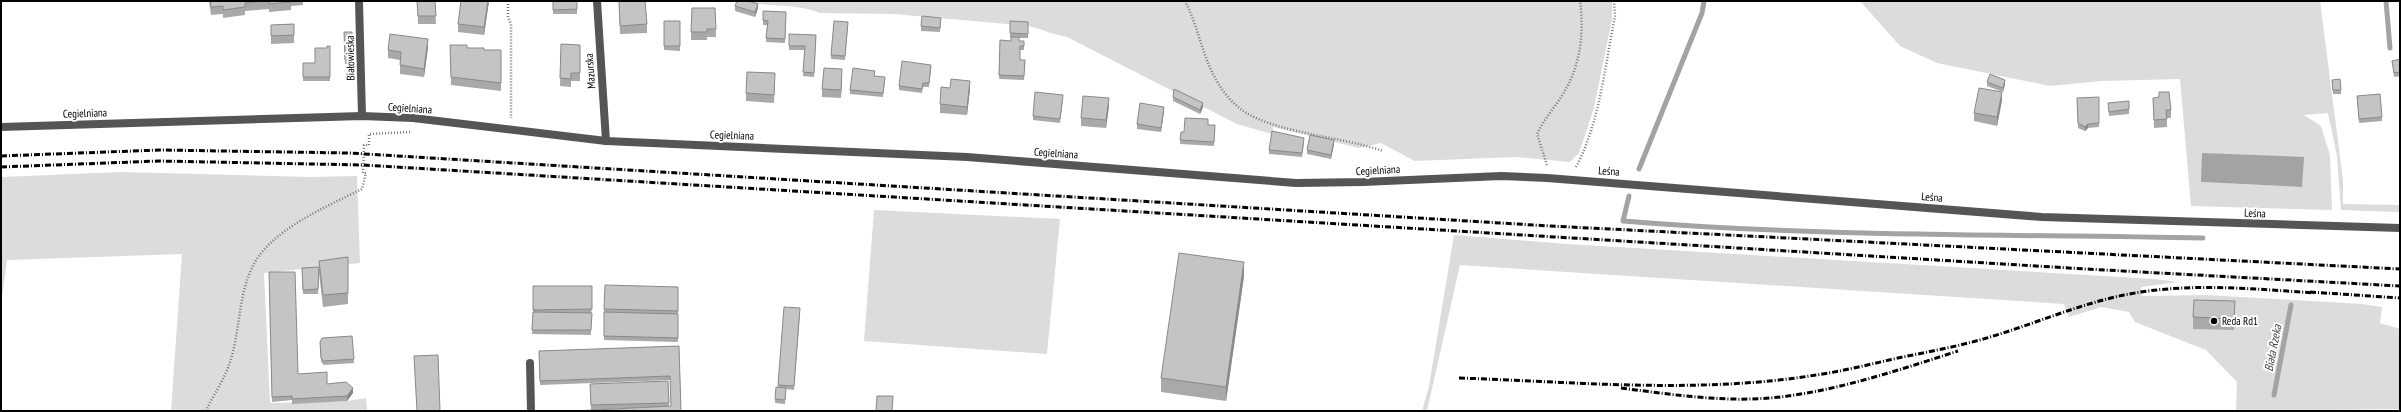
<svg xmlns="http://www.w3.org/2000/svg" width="2401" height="412" font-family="'PT Sans Narrow',sans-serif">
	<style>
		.green { fill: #dcdcdc; fill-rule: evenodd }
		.water { fill: #a3a3a3 }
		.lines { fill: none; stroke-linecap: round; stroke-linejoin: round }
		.stream { stroke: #a3a3a3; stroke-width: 5 }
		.path { stroke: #777; stroke-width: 2.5; stroke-dasharray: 1 2; stroke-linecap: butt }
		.service { stroke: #555; stroke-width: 8 }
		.minor { stroke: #555; stroke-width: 8 }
		.tertiary { stroke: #555; stroke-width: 8 }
		.rail { stroke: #000; stroke-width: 3; stroke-dasharray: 6 2 1 2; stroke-linecap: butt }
		.wall { fill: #a9a9a9 }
		.shaded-wall { fill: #898989 }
		.building { fill: #c4c4c4; stroke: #898989 }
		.poi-dot { fill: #000; stroke: #fff; stroke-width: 1.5 }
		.labels { text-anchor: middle; stroke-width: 4; stroke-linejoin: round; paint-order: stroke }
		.street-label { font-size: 11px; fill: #000; stroke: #fff }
		.poi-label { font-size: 11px; fill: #000; stroke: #fff; text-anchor: start }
		.water-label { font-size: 12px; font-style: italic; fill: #444; stroke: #fff }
	</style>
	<rect width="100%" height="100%" fill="#fff"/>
	<path class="green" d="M745,1H1612V19L1594,108L1579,153L1570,162L1515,157L1415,161L1381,143L1359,148L1273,127L1272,134L1237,124L1067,37C1054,35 1042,29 1028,26L894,14L820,13C797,3 769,8 745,1Z
		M1860,1H2320L2343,180V204L2400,205V212L2341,210L2337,156L2328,113L2304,115L2321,126L2330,155L2332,210L2191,206L2180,79L2102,81L2050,86L1937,63L1900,46ZM2303,157L2302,187L2201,182Z
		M121,172L311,177L357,176L360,263L264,273L270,403L347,401L366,398L367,411H171L182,254L7,260L1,304V177Z
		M874,210L1060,219L1047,354L864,341Z
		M1454,235L1567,244L2155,279L2178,282L2141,287L2142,296L2207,295L2362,304L2382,307L2380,323L2400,329V409L2236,411L2237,382L2206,350L2135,322L2129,312L2101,307L2069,317L2064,304L1460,265L1427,411H1422L1429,386Z"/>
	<path class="water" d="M2202,153L2304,157L2302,187L2201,182Z"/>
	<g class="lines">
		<path class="stream" d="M2386,1L2390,48
			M1639,169L1702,13L1704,1
			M1629,196L1623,221C1816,237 2010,234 2203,238
			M2274,395L2291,305"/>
		<path class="path" d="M508,1V17L511,24V118
			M1185,1C1197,24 1201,49 1212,72C1220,89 1233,106 1250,115C1286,134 1343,137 1383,151
			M1547,165L1537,134C1545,117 1558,104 1567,87C1581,61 1584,30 1580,1
			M1576,167C1600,122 1605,65 1615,16L1614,1
			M206,411C213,395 225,379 230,362C240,332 238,299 251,270C267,231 326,207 362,189L366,173H363L364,145H369V134L410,132"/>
		<path class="service" d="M530,363L531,411"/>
		<path class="minor" d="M359,1L362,116
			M597,1L606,141"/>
		<path class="tertiary" d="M1,127L362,116L413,118L606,141L967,157L1296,183L1363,182L1501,176L1547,178L2042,217L2400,228"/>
		<path class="rail" d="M1,156L160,150L349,153L1550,226L2400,269
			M1,167L159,161L363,165L2086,269L2400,286
			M2310,292L2400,298
			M1459,378C1578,382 1699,394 1816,375C1844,371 1871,364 1898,358C1932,351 1966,345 2000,334C2041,321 2081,304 2124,295C2187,282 2253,289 2316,293
			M1621,388C1676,395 1732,404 1788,396C1846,388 1902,369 1958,351"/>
	</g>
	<path class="wall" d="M209,1H303V5L291,6V10L269,12V9L245,11V15L223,18V14L211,15Z
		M417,1H435L436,24H418Z
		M461,1H489L484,35L458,32V24Z
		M553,1H577V14H553Z
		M619,1L647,24V33L620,34Z
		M735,6L758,8L755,17L735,11Z
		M715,8L716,37H707V40H691V32Z
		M763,11L786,12L785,43L766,42L767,25H763Z
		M664,21H680V51L664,50Z
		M1010,21L1028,22V38H1019V41H1024V50H1020V60H1025L1024,80L999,79L1000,40L1011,41V38L1010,37Z
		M941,22L940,32L921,31V26Z
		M294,24V43L271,44V25Z
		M848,26L845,60L831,59V55Z
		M344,32H352V64H345Z
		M789,34L816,35L814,77L803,76L805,50H789Z
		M561,44L580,45V81H571V87L560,86Z
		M450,45L484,50H501V91L451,85Z
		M330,46V81H303V63H315Z
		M428,47L424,77L400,74V60L388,58V50Z
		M2400,59V76L2394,77L2392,61Z
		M931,69L929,87H923L922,93L899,90V86Z
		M875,76L885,81L883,97L850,94V90Z
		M842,77L841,98L822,97V89Z
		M2332,80L2341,90V94H2333Z
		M775,81L774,103L746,101V93Z
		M1987,82L2005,84L2003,92L1987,86Z
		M950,88L970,89L967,115L940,113V104Z
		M2357,96L2382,117V121L2359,123Z
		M1173,97L1203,107L1200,114L1173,101Z
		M2099,97V127L2088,128L2085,131L2078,128L2077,102Z
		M2153,98L2171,110V118H2167V127L2154,128Z
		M1063,99L1060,123L1033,120V116Z
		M2002,100L1997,126L1974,121V113Z
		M2108,103L2129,109V114L2109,116Z
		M1109,106L1106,128L1081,126V118Z
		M1164,111L1161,132L1137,129V124Z
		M1208,125L1215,129L1214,146L1180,144L1181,132H1184Z
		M1304,143L1302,157L1269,154V150Z
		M1334,144L1331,159L1307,154V150Z
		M348,257V304L323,307L319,273L318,294H303L302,268L319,267V261Z
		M269,272L298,374L353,393L347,401L292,404V400L272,402Z
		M1244,276L1226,401L1161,392V378Z
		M533,286H592L591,335L532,334L533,312Z
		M678,287V342L604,340V309Z
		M800,312L794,390L786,389L785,404L775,403V399L778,388V385Z
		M2235,312L2234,330L2193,329V317Z
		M320,342L354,359V363L324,365L321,362Z
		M679,346L681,411L626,408L591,410L590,384L668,381L669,406H671L670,380L540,385L539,351Z"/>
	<path class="shaded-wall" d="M488,1H489L484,35V27Z
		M758,4V8L755,17V12Z
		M428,39V47L424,77V69Z
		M842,69V77L841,98V90Z
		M2005,80V84L2003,92V88Z
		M970,81V89L967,115V107Z
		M2002,92V100L1997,126V117Z
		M1109,98V106L1106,128V120Z
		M1203,103V107L1200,114V110Z
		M1164,107V111L1161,132V128Z
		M2088,124V128L2085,131V127Z
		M1334,140V144L1331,159V155Z
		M1244,262V276L1226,401V387Z
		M353,388V393L347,401V396Z"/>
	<path class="building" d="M210,1H264L245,3V7L223,10V6L211,7Z
		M269,1H291V2L269,4Z
		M417,1H435L436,16H418Z
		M461,1H488L484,27L458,24Z
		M553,1H577V9L553,10Z
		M619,1H645L647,24L620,26Z
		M737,1H748L758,4L755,12L735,6Z
		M692,8H715L716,29H707V32H691Z
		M763,11L786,12L785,39L766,38L768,21L763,20Z
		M922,16L941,18L940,28L921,26Z
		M664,21H680V46H664Z
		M834,21L848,22L845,56L831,55Z
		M1010,21L1028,22V34L1010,33Z
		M294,24V35L271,36V25Z
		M344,32H352V60H345Z
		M390,34L428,39L424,69L400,65L401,52L388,50Z
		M789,34L816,35L814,73L803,72L805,46H789Z
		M1011,37H1019V41H1024V46H1020V60H1025L1024,76L999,75L1000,40L1011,41Z
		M561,44L580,45V73H571V79L560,78Z
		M450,45H467V48H484V50H501V83L451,77Z
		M327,46H330V77H303V63H315V48H327Z
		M2400,59V72L2394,73L2392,61Z
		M902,61L931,65L929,83H923L922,89L899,86Z
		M824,68L842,69L841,90L822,89Z
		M853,68L875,71L874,76L885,77L883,93L850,90Z
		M747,72L775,73L774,95L746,93Z
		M1990,74L2005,80L2003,88L1987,82Z
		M951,79L970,81L967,107L940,104L941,87L950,88Z
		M2340,79L2341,90H2333L2332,80Z
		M1979,88L2002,92L1997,117L1974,113Z
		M1174,89L1203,103L1200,110L1173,97Z
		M1035,92L1063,95L1060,119L1033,116Z
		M2159,92H2169L2171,110H2166L2167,119L2154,120L2153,98L2159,97Z
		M2380,94L2382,117L2359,119L2357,96Z
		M1083,96L1109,98L1106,120L1081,118Z
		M2099,97V123L2088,124L2085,127L2078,123L2077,98Z
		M2129,101V109L2109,112L2108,103Z
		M1140,103L1164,107L1161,128L1137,124Z
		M1185,118L1208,119V125H1215L1214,142L1180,140L1181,132H1184Z
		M1272,131L1304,138L1302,153L1269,150Z
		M1310,135L1334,140L1331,155L1307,150Z
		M1179,253L1244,262L1226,387L1161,378Z
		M348,257V293L323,295L319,261Z
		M319,267L318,289L303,290L302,268Z
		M269,272H295L298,374L327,372V384L346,382L353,388L347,396L292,399V396L272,397Z
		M605,285L678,287V311L604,309Z
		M533,286H592V309L533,310Z
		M2194,300L2235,301L2234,319L2193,317Z
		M784,307L800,308L794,386L778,385Z
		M533,312L592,313L591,330H532Z
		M604,312L678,314V338L604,336Z
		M352,336L354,359L324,361L321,358L320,342L322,338Z
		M679,346L681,411H574L671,406L670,376L540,381L539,351Z
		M438,355L440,411H417L414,356Z
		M668,381L669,403L591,405L590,384Z
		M776,387L786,388L785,400L775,399Z
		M877,396H893L892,411H876Z"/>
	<circle class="poi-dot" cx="2214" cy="321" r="4"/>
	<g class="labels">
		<g class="street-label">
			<text transform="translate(350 58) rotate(-91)" y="4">Białowieska</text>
			<text transform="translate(590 71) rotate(-94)" y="4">Mazurska</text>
			<text transform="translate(410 108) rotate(4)" y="4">Cegielniana</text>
			<text transform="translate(85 113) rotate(-2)" y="4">Cegielniana</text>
			<text transform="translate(732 135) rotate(2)" y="4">Cegielniana</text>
			<text transform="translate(1056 153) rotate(4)" y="4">Cegielniana</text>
			<text transform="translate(1378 170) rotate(-3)" y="4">Cegielniana</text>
			<text transform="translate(1609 171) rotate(4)" y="4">Leśna</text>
			<text transform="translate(1932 197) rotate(5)" y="4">Leśna</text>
			<text transform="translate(2255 213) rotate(2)" y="4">Leśna</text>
		</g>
		<g class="poi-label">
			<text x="2222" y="325">Reda Rd1</text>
		</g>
		<g class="water-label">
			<text transform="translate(2273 348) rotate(-79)" y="4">Biała Rzeka</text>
		</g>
	</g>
	<rect width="2401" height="412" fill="none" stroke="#000000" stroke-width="4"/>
</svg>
